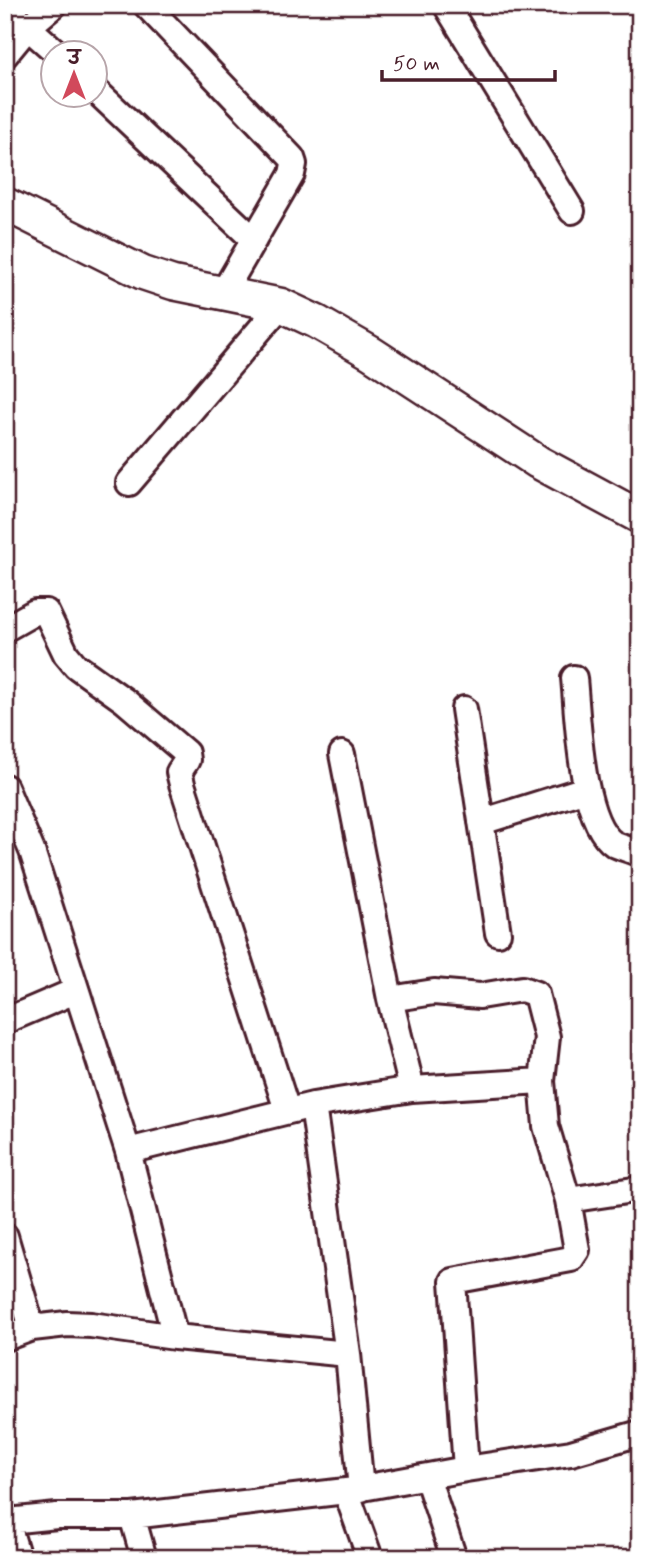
<svg xmlns="http://www.w3.org/2000/svg" width="645" height="1563" font-family="Mynerve,'Playpen Sans Deva',sans-serif">
	<style>
		.lines { fill: none; stroke-linecap: round; stroke-linejoin: round }
		.minor-casing { stroke: #4a1f2b; stroke-width: 30 }
		.tertiary-casing { stroke: #4a1f2b; stroke-width: 37 }
		.minor { stroke: #fff; stroke-width: 24 }
		.tertiary { stroke: #fff; stroke-width: 32 }
	</style>
	<rect width="100%" height="100%" fill="#fff"/>
	<filter id="ink" filterUnits="userSpaceOnUse"><feTurbulence type="fractalNoise" baseFrequency=".0143" numOctaves="2"/><feDisplacementMap in="SourceGraphic" scale="14" xChannelSelector="R" yChannelSelector="G"/><feConvolveMatrix kernelMatrix="1 2 1 2 8 2 1 2 1" color-interpolation-filters="sRGB"/></filter>
	<g filter="url(#ink)">
		<g class="lines">
			<g class="minor-casing">
				<path id="minor" d="M146,5L292,158L294,164L292,174L223,293
					M446,5L572,211
					M5,7L56,52
					M5,55L28,27L54,5
					M94,89L254,240
					M129,483L281,305
					M5,629L35,612H46L66,654L76,666L125,701L186,753L187,760L179,772L182,784L287,1110
					M574,678C578,717 580,821 614,844C622,848 632,850 640,854
					M464,709L498,933
					M342,754L390,999L412,1089
					M5,787L32,851L128,1151L175,1337L348,1354L361,1489
					M481,822L586,789
					M5,1021L75,991
					M313,1105L348,1354
					M128,1151L313,1105L412,1089L542,1081L547,1037L536,994L522,989L480,996L434,992L390,999
					M568,1200L640,1189
					M5,1236L32,1328L67,1324L91,1325L175,1337
					M5,1338L32,1328
					M466,1469L453,1281L571,1259L577,1250L568,1200L546,1126L542,1081
					M427,1477L454,1558
					M346,1491L370,1558
					M5,1515L18,1558
					M132,1516L144,1558
					M8,1521L57,1516H132L346,1491L466,1469L571,1453L640,1433"/>
			</g>
			<g class="tertiary-casing">
				<path id="tertiary" d="M5,204L143,273L173,283L281,305L317,322L371,353L538,462L640,517"/>
			</g>
			<use href="#minor" class="minor"/>
			<use href="#tertiary" class="tertiary"/>
		</g>
	</g>
	<rect width="645" height="1563" fill="none" stroke="#fff" stroke-width="28"/>
	<rect x="14" y="14" width="617" height="1535" fill="none" stroke="#4a1f2b" stroke-width="2.5" filter="url(#ink)"/>
	<g transform="translate(74 74)"><circle r="33" fill="#ffffff" stroke="#b7a5aa" stroke-width="2"/>
	<path d="M0-5L12 26L0 18L-12 26Z" fill="#d1495b"/>
	<text y="-10" font-size="19" font-weight="bold" text-anchor="middle" fill="#4a1f2b">उ</text>
	</g>
	<path d="M382 70v10h173v-10" fill="none" stroke="#4a1f2b" stroke-width="3.5"/>
	<text x="393" y="70" font-size="21" fill="#4a1f2b" stroke="#ffffff" stroke-width="5" paint-order="stroke">50 m</text>
</svg>
